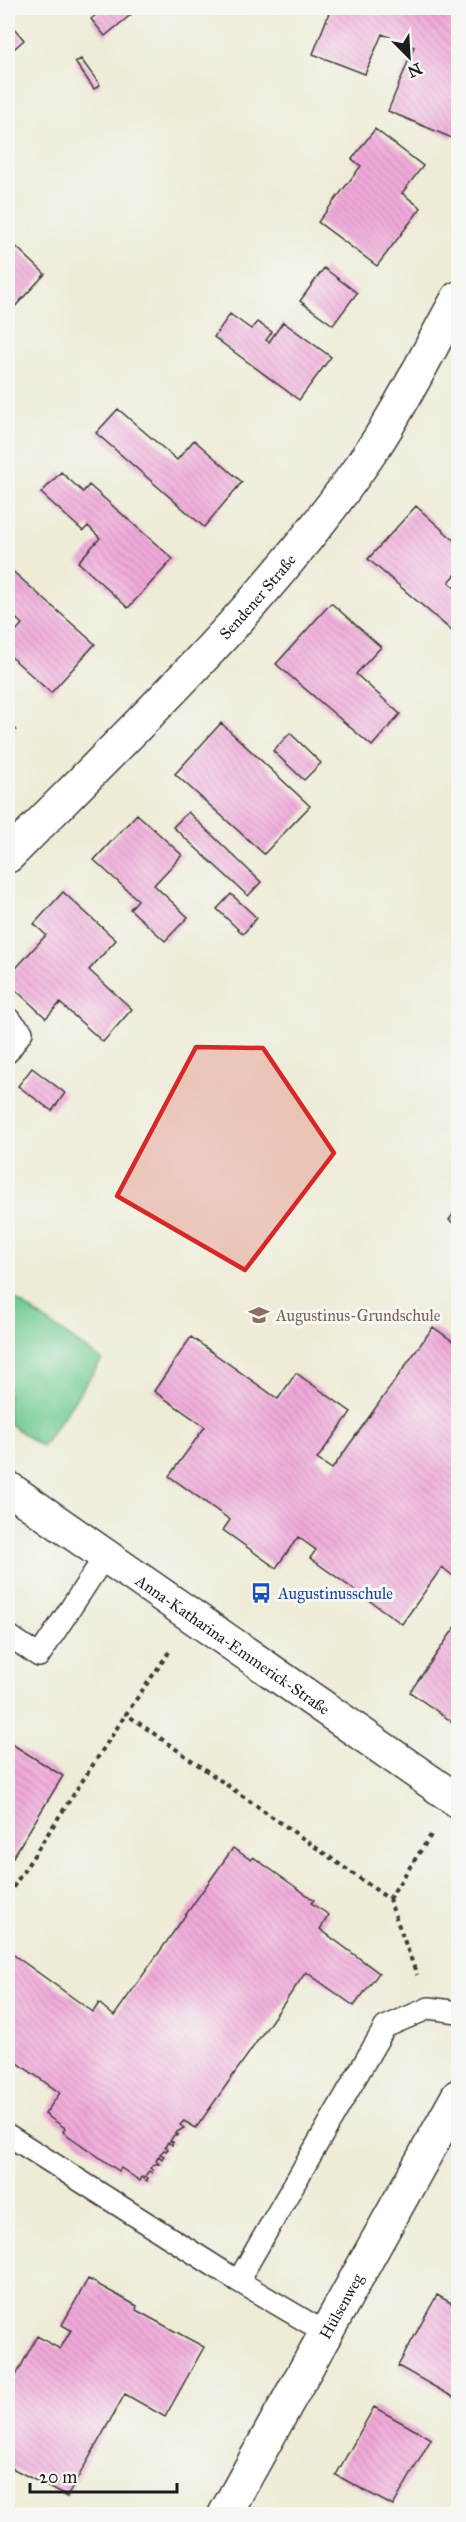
<svg xmlns="http://www.w3.org/2000/svg" width="466" height="2522" font-family="'IM FELL Great Primer',serif">
	<style>
		.green { fill: #71cb92; stroke: #467457; stroke-width: 1.5 }
		.building { fill: url(#building-back-hatch) }
		.lines { fill: none; stroke-linecap: round; stroke-linejoin: round }
		.lane-casing { stroke: #3c3b38; stroke-width: 24 }
		.street-casing { stroke: #3c3b38; stroke-width: 36 }
		.path { stroke: #3c3b38; stroke-width: 4; stroke-dasharray: 4.5 4.5; stroke-linecap: butt }
		.lane { stroke: #fff; stroke-width: 21 }
		.street { stroke: #fff; stroke-width: 33 }
		.marked { fill: #d62828; fill-opacity: 0.2; stroke: #d62828; stroke-width: 4.5; stroke-linejoin: round }
		.labels { text-anchor: middle; stroke-width: 6; stroke-linejoin: round; paint-order: stroke }
		.street-label { font-size: 16px; fill: #1c1c1c; stroke: #f6f6f2 }
		.education-label { font-size: 16px; fill: #785e54; stroke: #f6f6f2; text-anchor: start }
		.transit-label { font-size: 16px; fill: #164399; stroke: #f6f6f2; text-anchor: start }
	</style>
	<defs>
		<pattern id="building-back-hatch" width="6" height="6" patternUnits="userSpaceOnUse" patternTransform="scale(1.5)"><rect width="6" height="6" fill="#f0a9d9"/><path d="M-1 5l2 2M0 0l6 6M5-1l2 2" fill="none" stroke="#cd91ba"/></pattern>
	</defs>
	<rect width="100%" height="100%" fill="#f6f6f2"/>
	<filter id="ink" filterUnits="userSpaceOnUse"><feTurbulence type="fractalNoise" baseFrequency=".0167" numOctaves="2"/><feDisplacementMap in="SourceGraphic" scale="12" xChannelSelector="R" yChannelSelector="G"/><feConvolveMatrix kernelMatrix="1 2 1 2 8 2 1 2 1" color-interpolation-filters="sRGB"/></filter>
	<filter id="wash" filterUnits="userSpaceOnUse"><feTurbulence type="fractalNoise" baseFrequency=".008" numOctaves="4" result="noise"/><feDisplacementMap in="SourceGraphic" scale="24" xChannelSelector="R" yChannelSelector="G"/><feGaussianBlur stdDeviation="1.35" result="paint"/><feColorMatrix in="noise" values="0 0 0 0 0 0 0 0 0 0 0 0 0 0 0 0 0 1.4 0 .05"/><feComposite in="paint" operator="in"/></filter>
	<g filter="url(#wash)">
		<rect width="100%" height="100%" fill="#eeebd7"/>
		<path class="green" d="M8,1294L102,1360L42,1447L8,1423Z"/>
		<g id="blocks">
			<path class="building" d="M104,8H139L105,36L91,19Z
				M331,8H458V123L452,138L388,111L414,47L382,34L365,74L313,54Z
				M8,21L24,40L8,54Z
				M81,59L100,85L94,89L75,62Z
				M375,129L423,166L402,193L421,208L377,266L318,222L361,166L352,159Z
				M8,239L45,274L8,314Z
				M324,268L357,293L333,325L300,301Z
				M230,314L251,329L257,322L272,332L266,340L269,342L283,322L331,357L299,400L214,337Z
				M118,409L177,460L194,440L242,482L204,527L96,433Z
				M61,472L83,492L89,485L173,559L128,608L78,562L100,538L88,526L83,531L41,493Z
				M416,506L458,544V572L449,582L458,591V636L368,559Z
				M9,568L95,644L51,693L8,654V640L22,624L8,611Z
				M331,603L381,647L356,674L400,714L372,746L276,664Z
				M8,722L16,730L8,739Z
				M221,723L310,806L264,854L175,774Z
				M290,733L321,763L304,780L273,751Z
				M188,812L261,882L248,896L173,827Z
				M137,814L182,855L154,885L188,917L165,941L130,909L138,900L94,860Z
				M63,892L116,940L89,970L132,1009L103,1042L60,1003L46,1018L8,983V977L46,935L34,924Z
				M231,894L257,918L243,934L217,909Z
				M32,1068L65,1093L52,1111L18,1086Z
				M458,1207V1226L449,1220Z
				M433,1327L458,1345V1580L442,1567L402,1624L310,1558L316,1550L298,1537L276,1568L223,1530L230,1520L169,1476L205,1427L154,1391L191,1337L278,1399L296,1373L351,1412L317,1459L332,1469Z
				M458,1623V1726L410,1692Z
				M10,1743L63,1776L8,1865V1750Z
				M233,1848L251,1860L253,1857L314,1900L311,1903L329,1915L320,1929L379,1973L354,2006L306,1972L196,2128L184,2121L180,2125L184,2128L175,2133L179,2135H174L170,2141L173,2142L172,2145L168,2142L165,2147L168,2149L166,2151L164,2150L160,2154L164,2156L162,2159L159,2156L156,2161L159,2164H154L150,2168L153,2171L152,2173L149,2171L145,2176L148,2178L147,2181L142,2177L140,2181L121,2168L119,2171L63,2132L65,2128L45,2114L60,2093L8,2056V1951L93,2012L99,2003L114,2016Z
				M88,2279L137,2306L136,2310L204,2347L165,2417L125,2394L67,2497L8,2466V2380L12,2383L37,2336L60,2349L71,2330L62,2325Z
				M437,2295L458,2307V2400L398,2366Z
				M374,2407L431,2439L393,2506L336,2475Z"/>
		</g>
	</g>
	<g filter="url(#ink)">
		<use href="#blocks" fill-opacity="0" stroke="#3c3b38" stroke-width="1.5"/>
		<g class="lines">
			<g class="lane-casing">
				<path id="lane" d="M8,1018L22,1032L8,1052
					M8,1635L39,1656L105,1556
					M8,2135L238,2281L326,2333
					M238,2281L385,2027L429,2008L458,2012"/>
			</g>
			<g class="street-casing">
				<g id="street">
					<path id="s1" d="M8,856C137,725 273,598 376,444C406,398 431,346 458,298"/>
					<path id="s2" d="M8,1488L458,1801"/>
					<path id="s3" d="M225,2514L458,2096"/>
				</g>
			</g>
			<path class="path" d="M169,1652L126,1714L389,1899L417,1975
				M8,1895L126,1714
				M389,1899L431,1835"/>
			<use href="#lane" class="lane"/>
			<use href="#street" class="street"/>
		</g>
	</g>
	<path class="marked" d="M196,1047L263,1048L334,1153L245,1270L117,1196Z"/>
	<defs>
		<g id="school-bare" transform="scale(1.62)"><path d="M0-5L7-2L0 1L-7-2ZM-4 1L0 2.5L4 1V4Q0 6-4 4Z" fill="#8d6e63" stroke="#f6f6f2" stroke-width="2.5" paint-order="stroke"/></g>
		<g id="bus-bare" transform="scale(1.62)"><path d="M-5-6H5V4H4V6H2V4H-2V6H-4V4H-5ZM-3.5-4V0h7V-4ZM-3.5 1.2v1.5H-2V1.2ZM2 1.2v1.5H3.5V1.2Z" fill="#1a4fb4" stroke="#f6f6f2" stroke-width="2.5" paint-order="stroke"/></g>
	</defs>
	<g fill-rule="evenodd">
		<use href="#school-bare" x="259" y="1315"/>
		<use href="#bus-bare" x="261" y="1593"/>
	</g>
	<g class="labels">
		<g class="street-label">
			<text dy="6" stroke="none"><textPath href="#s1" startOffset="360">Sendener Straße</textPath></text>
			<text dy="6" stroke="none"><textPath href="#s2" startOffset="274">Anna-Katharina-Emmerick-Straße</textPath></text>
			<text dy="6" stroke="none"><textPath href="#s3" startOffset="238">Hülsenweg</textPath></text>
		</g>
		<g class="education-label">
			<text x="276" y="1321">Augustinus-Grundschule</text>
		</g>
		<g class="transit-label">
			<text x="278" y="1599">Augustinusschule</text>
		</g>
	</g>
	<rect width="466" height="2522" fill="none" stroke="#f6f6f2" stroke-width="30"/>
	<g transform="translate(409 57) rotate(156)" stroke="#f6f6f2" stroke-width="4.5" paint-order="stroke">
	<path d="M0-4.5L10 22L0 15L-10 22Z" fill="#1c1c1c"/>
	<text y="-9" font-size="16" font-weight="bold" text-anchor="middle" fill="#1c1c1c">N</text>
	</g>
	<path d="M30 2483v9h147v-9" fill="none" stroke="#1c1c1c" stroke-width="3"/>
	<text x="39" y="2483" font-size="18" fill="#1c1c1c" stroke="#f6f6f2" stroke-width="4.5" paint-order="stroke">20 m</text>
</svg>
